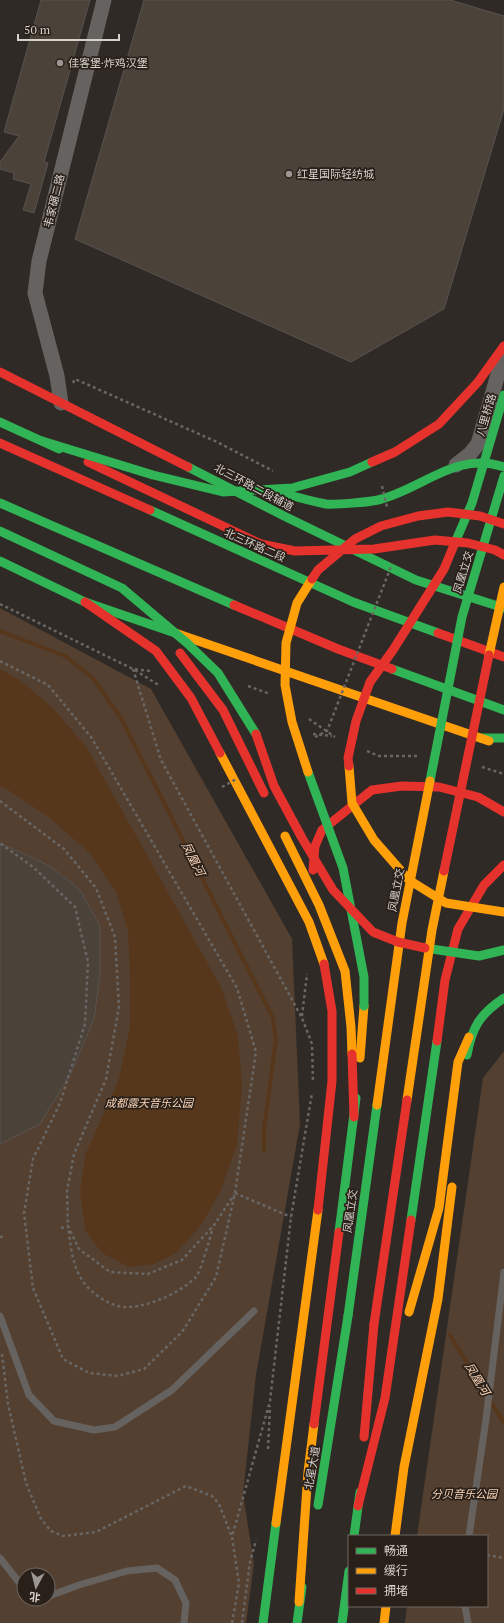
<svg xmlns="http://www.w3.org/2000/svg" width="504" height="1623" font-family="'PT Serif','Noto Sans SC',serif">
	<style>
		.green { fill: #534031; fill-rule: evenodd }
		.water { fill: #57371c }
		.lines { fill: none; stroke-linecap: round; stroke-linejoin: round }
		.stream { stroke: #57371c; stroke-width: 4 }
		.building { fill: #4b423a; stroke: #585350 }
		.path { stroke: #696664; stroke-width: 2.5; stroke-dasharray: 3 3; stroke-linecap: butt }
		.lane { stroke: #656260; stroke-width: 7 }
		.street { stroke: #656260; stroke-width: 15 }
		.fast { stroke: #30b455; stroke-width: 9 }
		.slow { stroke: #ff9f0a; stroke-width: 9 }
		.jam { stroke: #e5322d; stroke-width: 9 }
		.path-bridge { stroke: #696664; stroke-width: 2.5; stroke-dasharray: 3 3; stroke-linecap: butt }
		.fast-bridge { stroke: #30b455; stroke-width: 9 }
		.slow-bridge { stroke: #ff9f0a; stroke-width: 9 }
		.jam-bridge { stroke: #e5322d; stroke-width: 9 }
		.poi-dot { fill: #9c9792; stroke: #292019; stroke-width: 1.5 }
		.labels { text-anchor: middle; stroke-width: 3.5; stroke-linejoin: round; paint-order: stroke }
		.poi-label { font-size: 11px; fill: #d7d1cc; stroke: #292019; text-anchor: start }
		.street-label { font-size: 11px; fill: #d7d1cc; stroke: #292019 }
		.park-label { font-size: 11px; font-style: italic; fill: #fcd6ba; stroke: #292019 }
		.water-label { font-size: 12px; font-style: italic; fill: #fbd4b8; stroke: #292019 }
	</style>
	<rect width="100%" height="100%" fill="#2f2a26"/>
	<path class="green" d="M0,608L151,689L292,939L300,1124L256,1375L243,1494L254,1564L246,1623H0ZM24,1575H48V1599H24Z
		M504,1051V1623H405L407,1606H487V1536H417L483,1078Z"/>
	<path class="water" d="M0,669L21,681L54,709L87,748L221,987L238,1036L242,1085L237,1145L220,1192L201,1225L176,1253L154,1264L129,1267L102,1253L85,1230L80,1192L85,1155L118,1082L130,1027V977L128,931L116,892L90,853L46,815L8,790L0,787Z"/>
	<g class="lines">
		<path class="stream" d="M0,631L65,656L93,678L121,718L273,1018L276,1040L264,1129V1151
			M450,1335L504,1423"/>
	</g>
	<path class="building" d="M41,0H90L44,162L48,163L34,213L23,210L31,184L13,179L14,173L0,169V162L19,136L4,132Z
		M144,0H450L504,16V109L444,309L351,362L75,239Z
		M0,843L50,866L80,890L100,926V975L94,1019L71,1073L40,1124L0,1144Z"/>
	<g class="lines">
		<path class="path" d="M73,383L75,379L217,442L273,471
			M0,604L133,669L150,671
			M0,661L48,685L91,737L237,988L256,1052L235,1193L216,1277L182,1332L144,1369L118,1376L89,1373L63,1359L33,1288L24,1213L33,1159L60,1103L85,1024L88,962L75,907L33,867L0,843
			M133,669L161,760L302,1018L312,1044L313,1082
			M135,670L160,686
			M248,686L270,694
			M309,719L335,737
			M313,734L332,736
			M367,751L379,756H419
			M482,767L504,774
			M0,801L64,849L96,888L115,937L119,1007L106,1079L74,1154L67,1191L68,1226L79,1249L110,1272L148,1274L182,1260L214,1225L234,1195
			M302,1016L307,974
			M235,1193L291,1217
			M61,1228L68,1226C71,1246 72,1268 85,1284C94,1295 110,1306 124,1307C147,1308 180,1293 196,1277C201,1271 210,1237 213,1228
			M0,1237L5,1236
			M2,1354L8,1404L26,1483L41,1519L51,1531L63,1536L96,1532L186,1486L212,1496L219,1504L232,1537
			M268,1449L270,1406
			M487,1555L504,1558
			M232,1623L239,1583L232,1537L270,1401L291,1217L312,1093
			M242,1623L250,1562L256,1540"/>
		<path class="lane" d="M0,1316L29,1395L54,1421L94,1430L115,1427L172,1390L254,1311
			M469,1536L486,1419L504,1272
			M0,1558L18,1581L24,1584
			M48,1593L52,1595L79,1585L127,1571L157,1568L175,1580L186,1603L184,1623
			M465,1606L468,1623"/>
		<path class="street" d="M61,403L57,376L35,293L39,261L104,0
			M456,465L470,454L478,444L504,353"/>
		<path class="fast" d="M0,422L59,449
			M188,467L286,517L416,580L504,608
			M273,491C291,495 309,501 326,504C334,505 369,502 378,500C421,490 457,450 504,467
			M0,503L234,605
			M150,510L353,602L438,633
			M0,561L85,602L178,634
			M392,669L504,710
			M481,738H504
			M467,1055C472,1027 480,1014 504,998
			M411,1220L437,1041
			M339,1232L356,1098
			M318,1505L348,1316
			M354,1536L360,1492
			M263,1623L276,1523
			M297,1623L302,1587
			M342,1623L349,1571"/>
		<path class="slow" d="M178,634L489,741
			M220,753L309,922L324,964
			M360,1058L364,1006
			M409,1312L439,1208L458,1062L469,1037
			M276,1523L318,1210
			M395,1536L404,1467L438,1299L452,1187
			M299,1602L308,1472L314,1424
			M384,1623L386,1606"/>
		<path class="jam" d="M0,372L188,467
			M0,443L150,510
			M88,462L261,544
			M85,602L156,651L191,698L220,753
			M234,605L338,649L392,669
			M438,633L504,657
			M313,870L315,846L322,830L372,790L402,786L439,787L478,797L504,812
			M437,1041L445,980L458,929L484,885L504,865
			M318,1210L332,1081V1011L324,964
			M314,1424L339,1232
			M364,1437L374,1324
			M358,1506L385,1398L411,1220"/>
		<path class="path-bridge" d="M382,486L387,507
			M315,737L327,731L392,564
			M222,787L238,778"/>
		<path class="fast-bridge" d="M42,441L153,475L223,492L292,488L350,472L372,462
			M0,531L122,588L187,643L218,673L256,734
			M454,545L472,503L504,395
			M308,772L343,868L364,977V1006
			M430,781L462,617L504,476
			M425,948L479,956L504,950
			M348,1316L377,1105"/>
		<path class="slow-bridge" d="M489,655L504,587
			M349,766L352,803L374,840L409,880L446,903L504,912
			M308,772L292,722L285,685L286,643L297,603L312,579
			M285,836L319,905L345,971L351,1027L352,1054
			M407,1100L432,930L444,871
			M377,1105L402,923L430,781"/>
		<path class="jam-bridge" d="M372,462L395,452L439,424L478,382L504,346
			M261,544L295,551L374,549L435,540L468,543L495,550L504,555
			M312,579L318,570L355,539L381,526L418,516L448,512L480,516L504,524
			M180,653L223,710L264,793
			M256,734L274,786L302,838L333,890L373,932L398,942L425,948
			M349,766L348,758L356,721L370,682L393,650L444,569L454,545
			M444,871L489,655
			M352,1054L354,1117
			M374,1324L407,1100"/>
	</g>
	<g class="poi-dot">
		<circle cx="60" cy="63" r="4"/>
		<circle cx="289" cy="174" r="4"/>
	</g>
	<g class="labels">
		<g class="poi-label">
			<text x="68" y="67">佳客堡·炸鸡汉堡</text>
			<text x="297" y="178">红星国际轻纺城</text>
		</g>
		<g class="street-label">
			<text transform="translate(54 201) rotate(-76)" y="4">韦家碾二路</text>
			<text transform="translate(486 415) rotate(-74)" y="4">八里桥路</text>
			<text transform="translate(254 487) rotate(28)" y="4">北三环路二段辅道</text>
			<text transform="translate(255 545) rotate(24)" y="4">北三环路二段</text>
			<text transform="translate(463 572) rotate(-73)" y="4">凤凰立交</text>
			<text transform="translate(396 890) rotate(-79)" y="4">凤凰立交</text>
			<text transform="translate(350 1211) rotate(-82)" y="4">凤凰立交</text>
			<text transform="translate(312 1468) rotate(-80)" y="4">北星大道</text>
		</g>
		<g class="park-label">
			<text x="149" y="1107">成都露天音乐公园</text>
			<text x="464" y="1498">分贝音乐公园</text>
		</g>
		<g class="water-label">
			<text transform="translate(193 859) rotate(63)" y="4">凤凰河</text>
			<text transform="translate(477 1379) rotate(58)" y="4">凤凰河</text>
		</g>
	</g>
	<rect x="348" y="1535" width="140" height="72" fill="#292019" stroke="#6f6761"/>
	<rect x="356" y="1548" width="20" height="6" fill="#30b455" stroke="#6f6761"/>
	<text x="384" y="1555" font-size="12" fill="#d7d1cc">畅通</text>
	<rect x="356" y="1568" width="20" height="6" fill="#ff9f0a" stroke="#6f6761"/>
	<text x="384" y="1575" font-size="12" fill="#d7d1cc">缓行</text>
	<rect x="356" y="1588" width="20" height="6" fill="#e5322d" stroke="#6f6761"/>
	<text x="384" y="1595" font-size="12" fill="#d7d1cc">拥堵</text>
	<g transform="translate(36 1587) rotate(187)"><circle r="19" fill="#292019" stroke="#6f6761"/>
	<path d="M0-3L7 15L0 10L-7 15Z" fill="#9c9792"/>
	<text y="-6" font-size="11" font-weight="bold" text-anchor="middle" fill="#d7d1cc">北</text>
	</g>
	<path d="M18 34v6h101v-6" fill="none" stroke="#d7d1cc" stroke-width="2"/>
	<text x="24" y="34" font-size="12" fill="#d7d1cc" stroke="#292019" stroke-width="3" paint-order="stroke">50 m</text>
</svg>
